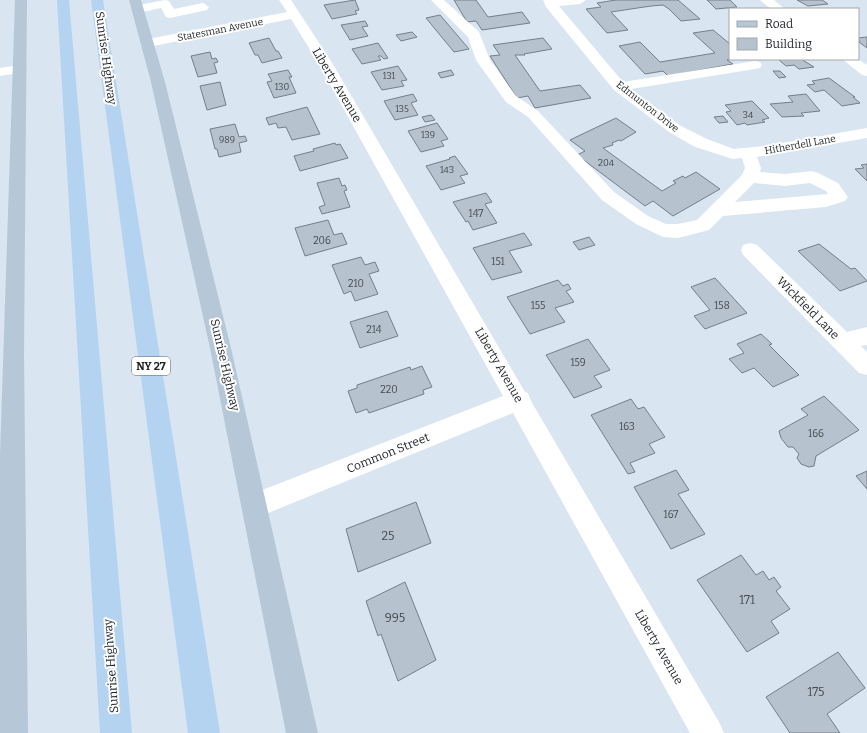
<svg xmlns="http://www.w3.org/2000/svg" width="867" height="733" font-family="Bitter,serif">
	<style>
		.building { fill: #b6c2cd; stroke: #747f8a }
		.lines { fill: none; stroke-linecap: round; stroke-linejoin: round }
		.minor { fill: #fff; fill-rule: evenodd }
		.major { fill: #b6c8d7; fill-rule: evenodd }
		.highway { fill: #b4d3f1; fill-rule: evenodd }
		.labels { text-anchor: middle; stroke-width: 4; stroke-linejoin: round; paint-order: stroke }
		.far-number-label { font-size: 9px; fill: #454b50 }
		.far-street-label { font-size: 10px; fill: #1f2327; stroke: #fff }
		.number-label { font-size: 10px; fill: #454b50 }
		.shield { fill: #fff; stroke: #626568; stroke-width: 1 }
		.shield-label { font-size: 11px; font-weight: bold; fill: #1f2327 }
		.street-label { font-size: 12px; fill: #1f2327; stroke: #fff }
		.near-number-label { font-size: 12px; fill: #454b50 }
	</style>
	<rect width="100%" height="100%" fill="#d9e5f1"/>
	<path class="building" d="M355,0L359,10L355,11L357,14L332,19L324,5Z
		M454,0H476L488,17L522,12L530,23L482,30L476,21L467,22Z
		M616,0H678L700,19L681,21L669,9L663,5L651,6L611,12L628,30L607,33L586,9L601,7L597,3Z
		M707,0H730L737,7L716,9Z
		M797,0H822L828,4L808,6Z
		M440,15L469,49L454,52L426,18Z
		M365,21L368,26L362,27L368,36L350,40L341,25Z
		M713,30L730,44L731,59L727,60L733,64L668,76L663,71L645,74L619,46L640,42L660,62L715,53L693,33Z
		M412,32L417,37L401,41L396,35Z
		M867,37V48L859,42H860L858,38Z
		M269,38L276,51H278L282,58L262,63L258,55H255L249,43Z
		M543,38L552,49L524,54L525,55H515L540,91L580,85L591,98L535,108L528,96L517,98L490,56L500,55L493,45Z
		M378,43L388,58L384,59L381,56H378L381,60L362,64L352,49Z
		M210,52L212,59L216,58L218,62L214,63L217,73L198,77L191,56Z
		M778,59H801L814,67L799,69L794,65L786,66Z
		M398,66L407,80L401,81L404,86L382,90L371,72Z
		M288,70L292,77H289L296,93L274,98L267,82L272,81L268,74Z
		M451,70L454,75L441,78L438,73Z
		M773,71H780L786,77L779,78Z
		M829,78L855,97H853L860,103L842,106L824,90L815,92L807,85L815,84L812,81Z
		M220,82L226,105L207,110L200,86Z
		M413,94L417,101L411,103L418,115L395,120L384,101Z
		M806,94L820,111L801,113L804,116L782,117L770,104L793,102L788,96Z
		M752,101L769,118L762,120L765,122L747,125L745,123L737,125L726,112L731,111L725,105Z
		M307,107L320,134L292,140L286,127L278,128L276,123L269,125L266,118Z
		M431,115L435,120L425,122L422,117Z
		M723,116L728,122L719,123L714,117Z
		M616,118L636,132L621,141L619,140L612,143L613,145L603,148L662,191L676,183L673,181L683,176L685,178L696,172L720,189L673,216L653,201L645,206L577,155L585,151L570,140Z
		M437,123L448,139L441,141L444,146L421,152L408,131Z
		M235,124L239,137L245,136L247,141L239,143L241,152L219,157L217,149H215L210,129Z
		M335,143L336,145L340,144L348,158L300,171L294,156L314,151L313,149Z
		M455,156L468,174L460,176L465,183L441,190L426,166L450,159L449,158Z
		M867,164V181L855,169L864,168L861,165Z
		M339,178L342,186L345,185L347,190L344,191L350,207L322,214L319,207L325,205L317,183Z
		M486,193L492,202L485,204L497,223L473,230L468,221L466,222L453,202Z
		M328,220L334,235L342,233L347,244L305,256L295,228Z
		M524,233L532,245L509,251L522,272L492,280L473,248Z
		M589,237L595,245L579,250L573,242Z
		M819,244L851,269L855,268L867,281L840,291L798,251Z
		M361,257L365,265L375,262L379,271L369,274L378,294L355,301L351,291L344,294L332,265Z
		M715,278L747,313L705,329L694,316L710,310L691,287Z
		M558,280L563,286L568,284L571,289L566,291L574,302L555,308L565,322L530,334L507,297Z
		M387,311L398,336L360,348L350,322Z
		M761,334L772,344L769,345L799,375L773,387L754,368L742,373L729,359L744,353L737,344Z
		M588,339L610,370L594,376L602,387L574,398L546,355Z
		M422,366L432,387L423,390L424,394L369,413L367,409L356,413L348,391L357,388V385L410,367L411,370Z
		M824,396L859,430L816,456L814,466L809,467L801,464L797,458L799,454L793,447H788L781,438L779,431L808,415L801,409Z
		M631,399L638,409L644,407L665,437L649,444L655,453L630,463L635,472L628,474L591,415Z
		M676,470L689,490L678,494L705,534L671,549L634,487Z
		M867,471V489L856,476Z
		M416,502L431,543L358,572L346,529Z
		M741,555L756,575L763,571L769,580L774,577L781,587L776,591L790,609L771,621L779,633L747,652L697,580Z
		M405,582L436,660L398,681L381,634L378,636L366,601Z
		M838,652L865,688L827,714L840,733H790L766,697Z"/>
	<g class="lines">
		<path class="minor" d="M165,0L169,1L174,9L203,3L209,7L207,10L170,18L166,17L161,8L138,13L132,9L134,6Z
			M279,0H291L331,61L525,392L528,393L531,401L719,722L724,733H690L513,413L256,518L247,514L243,505L247,496L503,396L317,61L291,19L148,47L143,46L141,43L143,40L148,39L287,12Z
			M431,0H444L479,32L490,60L516,96L538,111L614,192L648,216L666,224H678L697,220L742,175L745,168L742,158L733,159L695,147L669,132L614,90L546,7L543,0H586L580,4L559,6L623,82L755,61L760,62L762,65L760,68L755,69L631,89L681,126L707,139L734,149L765,146L867,128V138L757,157L761,168L760,172L785,174L812,171L818,173L838,183L848,197L845,201L826,207L723,216L709,230L678,238L663,237L636,224L602,200L528,117L506,102L476,60L468,37ZM754,183L785,186L810,183L826,191L828,194L735,202Z
			M760,0H774L785,9H771Z
			M842,59H858L867,65V76L862,75Z
			M19,65L24,66L26,69L24,72L0,76V68Z
			M750,243L757,245L847,332L867,327V345L861,346L867,352V375L859,373L743,255L741,250L743,245Z"/>
		<path class="major" d="M15,0H27L24,353L28,733H0V455Z
			M129,0H141L165,82L231,348L318,733H286L210,348L151,82Z"/>
		<path class="highway" d="M57,0H69L132,733H100Z
			M91,0H103L220,733H188Z"/>
	</g>
	<g class="labels">
		<g class="far-number-label">
			<text x="389" y="79">131</text>
			<text x="282" y="90">130</text>
			<text x="402" y="112">135</text>
			<text x="748" y="118">34</text>
			<text x="428" y="138">139</text>
			<text x="227" y="143">989</text>
			<text x="606" y="166">204</text>
			<text x="447" y="173">143</text>
		</g>
		<g class="far-street-label">
			<text transform="translate(220 29) rotate(-11)" y="4">Statesman Avenue</text>
			<text transform="translate(648 106) rotate(38)" y="4">Edmunton Drive</text>
			<text transform="translate(800 144) rotate(-10)" y="4">Hitherdell Lane</text>
		</g>
		<g class="number-label">
			<text x="476" y="217">147</text>
			<text x="322" y="244">206</text>
			<text x="498" y="265">151</text>
			<text x="356" y="287">210</text>
			<text x="538" y="309">155</text>
			<text x="722" y="309">158</text>
			<text x="374" y="333">214</text>
			<text x="578" y="366">159</text>
			<text x="389" y="393">220</text>
			<text x="627" y="430">163</text>
			<text x="816" y="437">166</text>
			<text x="671" y="518">167</text>
		</g>
		<rect class="shield" x="132" y="357" width="38" height="18" rx="3"/>
		<g class="shield-label">
			<text x="151" y="370">NY 27</text>
		</g>
		<g class="street-label">
			<text transform="translate(106 58) rotate(82)" y="4">Sunrise Highway</text>
			<text transform="translate(337 85) rotate(59)" y="4">Liberty Avenue</text>
			<text transform="translate(808 308) rotate(45)" y="4">Wickfield Lane</text>
			<text transform="translate(225 365) rotate(77)" y="4">Sunrise Highway</text>
			<text transform="translate(499 365) rotate(60)" y="4">Liberty Avenue</text>
			<text transform="translate(388 453) rotate(-22)" y="4">Common Street</text>
			<text transform="translate(659 647) rotate(60)" y="4">Liberty Avenue</text>
			<text transform="translate(111 666) rotate(-94)" y="4">Sunrise Highway</text>
		</g>
		<g class="near-number-label">
			<text x="388" y="540">25</text>
			<text x="747" y="604">171</text>
			<text x="395" y="622">995</text>
			<text x="816" y="696">175</text>
		</g>
	</g>
	<rect x="729" y="8" width="130" height="52" fill="#ffffff" stroke="#a5a7a9"/>
	<rect x="737" y="21" width="20" height="6" fill="#b6c8d7" stroke="#a5a7a9"/>
	<text x="765" y="28" font-size="12" fill="#1f2327">Road</text>
	<rect x="737" y="38" width="20" height="12" fill="#b6c2cd" stroke="#a5a7a9"/>
	<text x="765" y="48" font-size="12" fill="#1f2327">Building</text>
</svg>
